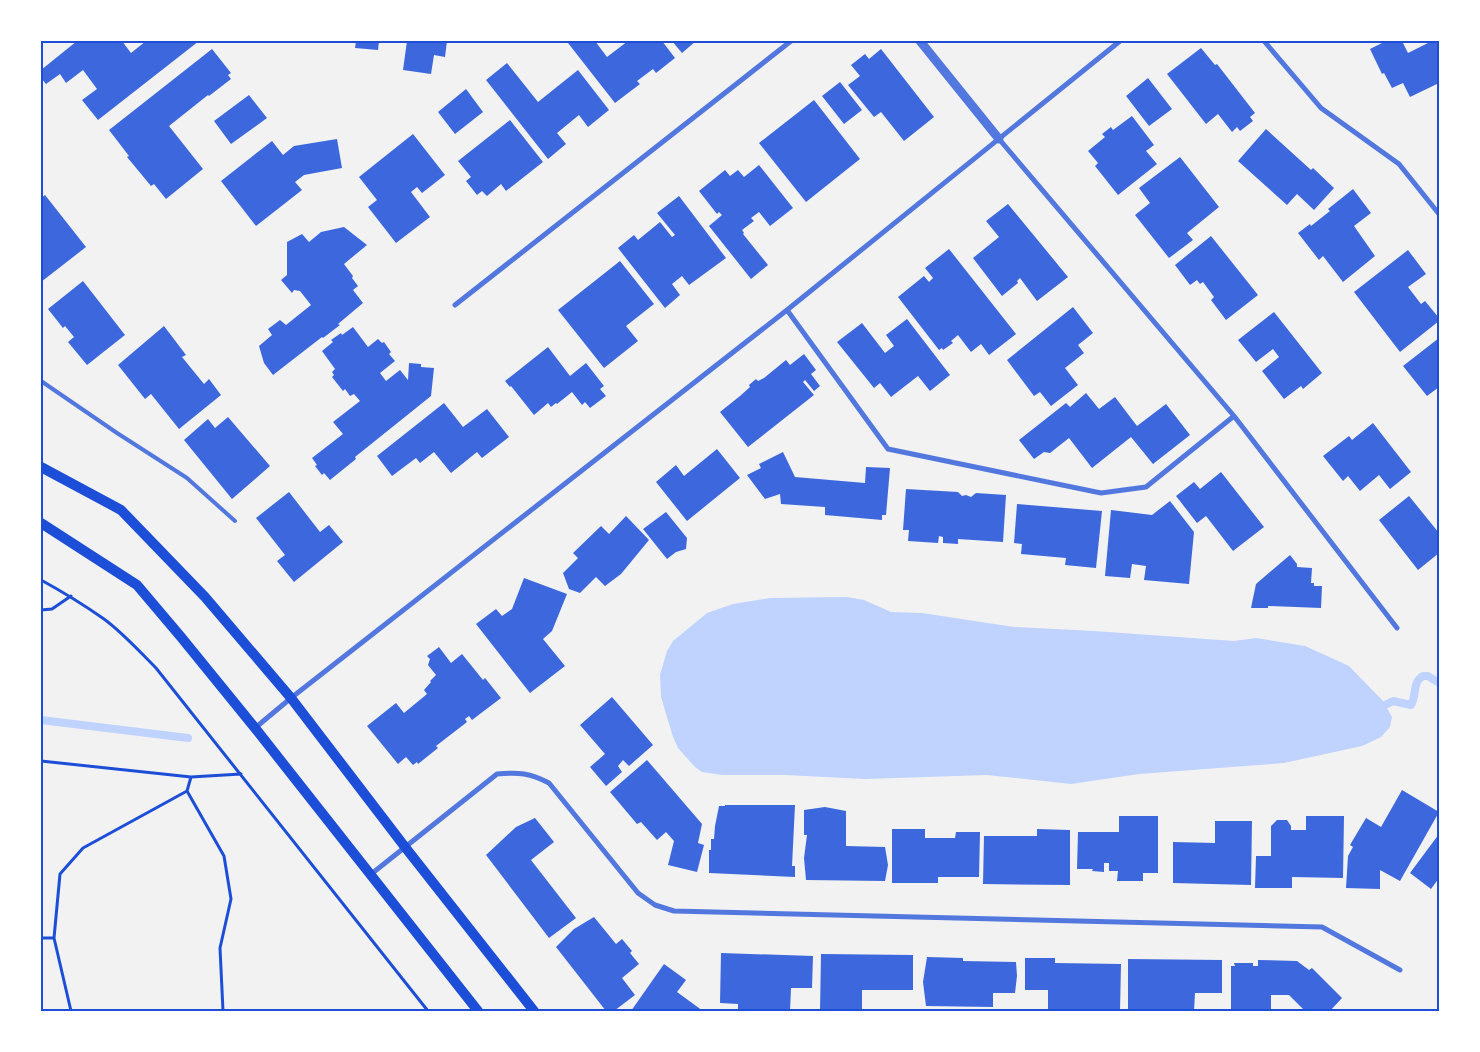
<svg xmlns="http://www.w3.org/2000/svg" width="1480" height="1052" font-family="Rubik,sans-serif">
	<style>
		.water { fill: #bfd3fe }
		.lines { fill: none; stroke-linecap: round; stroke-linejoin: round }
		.stream { stroke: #bfd3fe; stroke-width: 8 }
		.building { fill: #3d67dc }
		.path { stroke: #1d4ed8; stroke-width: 3 }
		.service { stroke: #5277de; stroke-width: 4 }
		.minor { stroke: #5277de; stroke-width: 5 }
		.tertiary { stroke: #5277de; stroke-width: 9 }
		.secondary { stroke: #1d4ed8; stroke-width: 10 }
		.neatline { fill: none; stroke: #1d4ed8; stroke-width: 2 }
	</style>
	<rect width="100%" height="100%" fill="#f2f2f2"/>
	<path class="water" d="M847,597L864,600L891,612L922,613L1014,627L1094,631L1234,641L1256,638L1305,646L1349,666L1383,701L1392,717L1390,727L1381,737L1362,746L1284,763L1139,774L1071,784L987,775L865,779L785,775H722L702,772L695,767L678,748L673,737L661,697L660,675L667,651L673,641L707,613L733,604L770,598Z"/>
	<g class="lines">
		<path class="stream" d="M1385,705L1393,701L1411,705C1417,695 1412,682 1423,676H1428L1439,683
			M41,720L188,738"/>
	</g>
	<path class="building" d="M77,41H122L131,53L146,41H199L98,120L82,100L97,89L83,70L66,83L60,74L46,84L41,78V70Z
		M356,41H379L378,50L355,48Z
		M407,41H447L445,57L434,55L431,74L403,70Z
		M570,41H595L607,57L628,41H662L675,58L656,73L653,69L637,81L640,84L615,103L568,43Z
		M672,41H696L682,53Z
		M1386,41H1402L1408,53L1432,41H1439V83L1410,97L1403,83L1392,88L1384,73L1382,74L1370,49Z
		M1201,48L1215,65L1217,64L1255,113L1250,117L1253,121L1240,131L1237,127L1232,132L1218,114L1206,124L1167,74Z
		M212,49L231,73L228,75L231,79L209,96L208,95L169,126L203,169L166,199L154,184L151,186L127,157L129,156L109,130Z
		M881,49L934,117L904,141L881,112L874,117L848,85L860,76L851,65L865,54L869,59Z
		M507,63L538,102L578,70L609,110L588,127L579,115L557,133L566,144L548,159L486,80Z
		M1148,78L1172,109L1149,126L1126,96Z
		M840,82L862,110L844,124L822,96Z
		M466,89L483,112L455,134L438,112Z
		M249,95L267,118L231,144L214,121Z
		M814,100L860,159L806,202L759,143Z
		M1132,116L1154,145L1146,151L1157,164L1118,195L1095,166L1098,163L1088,151L1105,137L1102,134L1111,127L1113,130Z
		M510,120L543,162L506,191L501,184L487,196L482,191L477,195L466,181L471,177L458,161Z
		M1266,129L1311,170L1313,168L1334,188L1314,210L1297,194L1287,205L1238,161Z
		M413,134L445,175L422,193L417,187L411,192L430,217L396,243L368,207L377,200L359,177Z
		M337,139L342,168L304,175L295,182L302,190L256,226L221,181L272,141L283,155L294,146Z
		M1180,157L1219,207L1187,233L1193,240L1169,258L1135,215L1150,203L1139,188Z
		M759,165L793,208L770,226L759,212L751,218L754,221L742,230L744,233L743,234L768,265L751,279L709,226L722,215L719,212L717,214L699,191L725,170L730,176L738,170L744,177Z
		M1353,189L1371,213L1354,226L1375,256L1343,282L1323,256L1319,260L1298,233L1310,224L1311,226L1330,211L1328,209Z
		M45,195L86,247L41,282V198Z
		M679,196L726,258L689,285L682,276L672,284L680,295L665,308L618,248L634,235L638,240L660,222L672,237L675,235L657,213Z
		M1008,204L1068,277L1037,301L1020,278L1017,281L1018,283L1002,296L973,258L999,237L986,221Z
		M344,227L367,245L344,264L353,276L352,278L358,286L353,290L363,303L338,324L340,325L323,338L322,337L273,375L264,363L259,346L272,335L268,329L280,320L286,325L311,305L300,291L294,290L292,293L281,280L287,275V242L302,234L309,242L321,232Z
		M1211,236L1258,295L1226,320L1211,300L1214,297L1203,282L1200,284L1197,280L1190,285L1175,265Z
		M949,249L1016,334L989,355L981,344L971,352L958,335L951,341L953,343L943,350L942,348L939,350L898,297L924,276L929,282L933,278L925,268Z
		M1408,250L1426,274L1408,287L1421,304L1425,301L1439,318V321L1400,352L1354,292Z
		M620,261L654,304L626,326L638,341L604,368L558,310Z
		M83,281L125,335L87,365L68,342L74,337L65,326L63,328L48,309Z
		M1073,307L1093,333L1078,345L1084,353L1065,368L1078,385L1051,406L1040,392L1034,396L1007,360Z
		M1274,312L1322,373L1303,389L1301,386L1284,399L1262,371L1279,357L1273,349L1256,362L1238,340Z
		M907,319L950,375L930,391L918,376L891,397L880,383L874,388L837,342L862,323L885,353L894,346L886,335Z
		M164,326L186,355L182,357L204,384L209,379L221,395L179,429L151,394L145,399L118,365Z
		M353,327L368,347L378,339L382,343L384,342L391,352L389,354L395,361L380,373L386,381L400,370L408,380L409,363L421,364V367L434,368L431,396L355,457L356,459L330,480L324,473L322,475L315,466L317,465L312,458L343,434L333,422L360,401L354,394L350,396L345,389L343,391L332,377L334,375L332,372L335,369L322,351L333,342L331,340L341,333L342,335Z
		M1439,338V387L1427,396L1403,366Z
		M548,347L570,376L586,363L604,386L600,389L606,396L590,408L585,402L582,405L572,392L557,404L556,403L551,407L548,403L534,415L511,386L510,387L505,381Z
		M804,354L816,370L811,374L820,386L814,391L805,380L803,382L814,395L748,447L720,412L740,396L750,387L749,385L756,379L758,381L764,378L786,360L790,365Z
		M1086,393L1099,409L1115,397L1137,426L1166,404L1190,435L1153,464L1131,437L1092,468L1069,438L1050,453L1044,452L1034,459L1019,440L1066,403L1070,407Z
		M444,403L463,427L487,409L509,437L482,458L477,452L451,473L434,452L420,463L416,458L392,476L377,456Z
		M228,417L270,466L232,499L184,440L208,419L215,428Z
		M1373,423L1411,472L1390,489L1379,475L1360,491L1348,476L1343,481L1323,456L1349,436L1352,440Z
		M717,449L740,478L687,521L656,482L676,465L684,476Z
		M783,452L795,477L865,483L866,467L890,468L886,515H882V520L825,515V507L781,504L780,494L765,499L747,475L761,468L759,464Z
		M1221,472L1264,527L1233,551L1206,516L1197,523L1176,496L1194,482L1200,489Z
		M906,489L958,492L962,496L966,495L971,497L976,493L1006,495L1003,542L958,539V544L943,543V537L939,536L938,543L908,541L909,530H903Z
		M289,492L320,532L329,525L343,542L294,582L277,561L285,555L256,518Z
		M1409,496L1439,533V553L1418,570L1379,520Z
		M1170,501L1194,532L1189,584L1144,580L1146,566L1132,564L1130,578L1105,576L1111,510L1152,515Z
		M1017,504L1102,511L1096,568L1065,565L1066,558L1021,554L1022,544L1014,543Z
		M666,512L687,538L686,549L676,552L667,559L643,529Z
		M626,516L649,540L621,574L605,586L596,577L580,593L569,589L563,573L578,558L573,553L601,526L609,534Z
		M1290,555L1297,564V567L1312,568L1311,583H1314V586H1322L1321,608L1268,606V608H1251L1256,584Z
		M524,578L567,594L552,631L543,639L565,666L530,693L476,624L496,609L502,616L512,609Z
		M439,647L451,663L462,654L483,680L485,678L501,698L472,720L469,716L465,719L467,722L436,746L438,748L418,764L417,762L413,765L406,757L398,764L367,726L396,703L404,713L427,694L424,690L431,682L430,681L436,675L428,665L430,659L427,656Z
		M612,697L653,745L629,766L623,760L618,766L622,772L606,786L590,767L605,754L580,725Z
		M647,760L702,824L698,843L704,845L697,872L668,865L674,841L666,832L657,840L641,822L637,824L610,792Z
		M1402,790L1439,812L1400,881L1380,870V889L1346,888L1348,856L1353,847L1350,845L1366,818L1381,827Z
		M725,805H795L792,866H795V877L709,873V850H711V839H714L715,826L719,806H725Z
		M825,807L846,811V846L885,847L888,865L885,881L806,880L804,858L807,835H804V810Z
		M1119,816H1158V873H1143V881H1117L1118,871H1109V863H1104V872L1092,871L1093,869H1077L1078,832H1119Z
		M1306,816H1344L1343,878L1292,877V888H1255L1256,856H1271V826L1277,820H1287L1291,826V830H1306Z
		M535,818L554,842L531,860L576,918L549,938L486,855L516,827Z
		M1215,821H1252L1251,885L1173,883V842L1215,843Z
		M892,829H925V838H955L956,832H980L979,877H938V883H892Z
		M1037,829L1070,830V885L983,884L984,836H1037Z
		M1439,834V878L1431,889L1410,873Z
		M594,917L616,944L622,939L632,951L630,953L639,964L622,978L635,995L614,1011H606L556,947L574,929Z
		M721,953L813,956L812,988H791L790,1011H738V1004L720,1003Z
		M821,954L913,955V990H862V1011H820Z
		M927,957L963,958V961L1016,962L1017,976L1015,993H993V1007L926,1006L923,982Z
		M1025,958H1055V963L1121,964L1120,1011L1048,1009V990H1025Z
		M1128,959L1222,960V993H1195L1194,1011L1128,1010Z
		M1258,960L1297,961L1309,970L1312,968L1342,998L1330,1011H1305L1289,995H1271V1011H1231V966H1235L1234,963H1253V966H1258Z
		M664,964L686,980L677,992L703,1011H631Z"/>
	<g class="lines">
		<path class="path" d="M41,580C63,592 84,605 104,619C123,633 139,651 156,668L428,1011
			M41,610L52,609L71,596
			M41,761L191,777L241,774
			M187,791L224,856L231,899L220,948L223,1011
			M41,938H54
			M71,1011L54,938L60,874L83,848L187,791L191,777"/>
		<path class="service" d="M41,381L117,433L187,478L235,521"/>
		<path class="minor" d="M1264,41L1321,108L1399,164L1439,214
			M999,139L1234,416L1397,628
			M455,305L791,41
			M787,310L888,449L1101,493L1146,487L1234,416
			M255,728L291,698L787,310L1120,41
			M370,875L497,774C519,772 530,773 549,783L638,893L655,905L674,911L1322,927L1400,970"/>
		<path class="tertiary" d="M920,41L999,139"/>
		<path class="secondary" d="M41,467L121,510L205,597L291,698L405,847L534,1011
			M41,523L137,585L181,637L255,728L478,1011"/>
	</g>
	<rect width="1480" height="1052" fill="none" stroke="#ffffff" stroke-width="85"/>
	<rect x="42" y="42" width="1396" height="968" class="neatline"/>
</svg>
